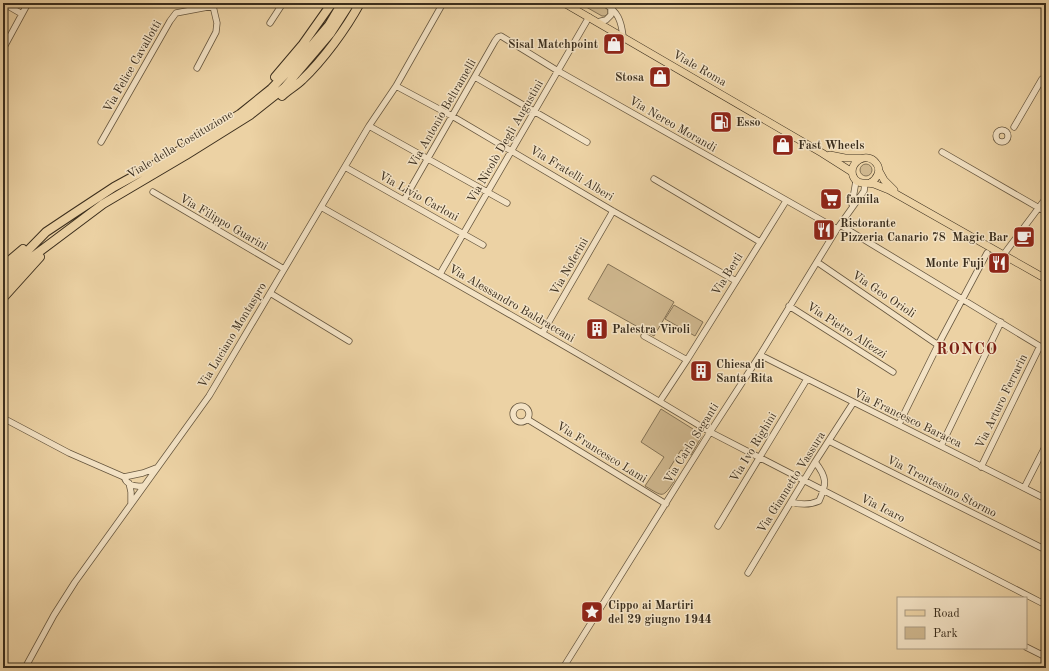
<svg xmlns="http://www.w3.org/2000/svg" width="1049" height="671" font-family="'Old Standard TT',serif">
	<style>
		.green { fill: #ceb68d; stroke: #847255 }
		.lines { fill: none; stroke-linecap: round; stroke-linejoin: round }
		.minor-casing { stroke: #67573f; stroke-width: 7 }
		.major-casing { stroke: #3b2e1d; stroke-width: 8 }
		.highway-casing { stroke: #3b2e1d; stroke-width: 10 }
		.minor { stroke: #f3e2c4; stroke-width: 5.5 }
		.major { stroke: #ecd2a4; stroke-width: 7 }
		.highway { stroke: #ecd2a4; stroke-width: 8 }
		.labels { text-anchor: middle; stroke-width: 3; stroke-linejoin: round; paint-order: stroke }
		.poi-label { font-size: 12px; font-weight: bold; fill: #3b2e1d; stroke: #f3e2c4; text-anchor: start }
		.street-label { font-size: 12px; fill: #3b2e1d; stroke: #f3e2c4 }
		.district-label { font-size: 16px; font-weight: bold; letter-spacing: 1px; fill: #7a1f14; stroke: #f3e2c4 }
	</style>
	<rect width="100%" height="100%" fill="#ecd2a4"/>
	<filter id="stains"><feTurbulence type="fractalNoise" baseFrequency=".005" numOctaves="4"/><feColorMatrix values="0 0 0 0 .2 0 0 0 0 .09 0 0 0 0 .02 0 0 0 .5 -.17"/></filter>
	<radialGradient id="worn" r=".72"><stop offset=".6" stop-color="#630" stop-opacity="0"/><stop offset="1" stop-color="#630" stop-opacity=".3"/></radialGradient>
	<path class="green" d="M579,3C590,3 600,1 608,10V14L605,16H602Z
		M860 170a6 6 0 1 1 12 0a6 6 0 1 1-12 0Z
		M608,264L674,302L654,336L588,299Z
		M674,305L703,322L695,336L665,319Z
		M661,409L701,434L702,436L691,455L681,450L666,474L675,480C662,499 664,497 645,486L664,457L641,442Z"/>
	<g class="lines">
		<g class="minor-casing">
			<path id="minor" d="M3,3L22,14
				M604,3C618,12 621,20 623,36
				M597,22L606,20L611,15V8
				M270,23L283,3
				M3,49L28,3
				M197,68L216,32L217,23L213,6L215,3
				M475,77L587,142
				M396,86L452,116L613,211L736,281
				M369,126L507,203
				M1014,127L1042,79L1046,76
				M996 136a6 6 0 1 1 12 0a6 6 0 1 1-12 0Z
				M101,142L170,21L176,13L213,6
				M942,152L1046,212
				M345,167L483,245
				M654,179L760,242
				M153,192L284,269
				M404,200L495,41L498,37L501,36L558,71L837,229
				M852,204L856,181
				M321,207C451,281 582,354 710,432L1046,605
				M840,225L1046,350
				M1004,254L1046,198
				M817,262L938,345
				M440,274L589,17
				M270,293L349,341
				M789,306L893,372
				M543,332L613,211
				M644,336L687,360
				M760,355L1046,499
				M660,401L687,360L786,201
				M513 414a8 8 0 1 1 16 0a8 8 0 1 1-16 0Z
				M3,418L69,453L124,477L143,473L156,468
				M527,419L666,504
				M899,424L938,345L987,253
				M829,441L1046,550
				M941,446L1001,322
				M981,467L1040,346
				M124,477C127,485 135,487 143,486
				M129,483L131,492V503
				M1024,488L1046,445
				M791,502C801,505 810,505 819,501C827,484 827,477 815,462
				M718,526L807,379
				M748,573L815,462L853,403
				M1026,647L1046,657
				M1042,655L1046,647
				M25,668L54,615L75,582L209,396L369,126L396,86L443,3
				M563,668L712,429L760,355L837,229L864,191L865,184"/>
		</g>
		<g class="major-casing">
			<path id="major" d="M564,3L822,153L852,172
				M830,155L845,158H861
				M879,171L884,180L894,190
				M870,183C877,179 882,170 876,163C867,151 848,162 853,176C857,186 866,182 874,184C879,186 884,188 889,190L1046,279"/>
		</g>
		<g class="highway-casing">
			<path id="highway" d="M275,77L303,44L332,3
				M282,96C288,90 296,86 302,80C323,60 346,29 360,3
				M3,266L23,249
				M3,276L46,232L73,214L114,187L167,158L240,114L271,89L301,58L329,25L342,3
				M3,286L31,258L103,204L186,155L250,115L284,88L330,34L350,3
				M3,298L40,257"/>
		</g>
		<use href="#minor" class="minor"/>
		<use href="#major" class="major"/>
		<use href="#highway" class="highway"/>
	</g>
	<defs>
		<g id="shop-square" transform="scale(1.15)"><rect x="-9" y="-9" width="18" height="18" rx="4" fill="#8f2418" stroke="#f3e2c4"/><path d="M-5-2.5h2.3a2.7 3.5 0 0 1 5.4 0H5L5.5 6h-11ZM-1.5-2.5h3a1.5 2.3 0 0 0-3 0Z" fill="#fff"/></g>
		<g id="fuel-square" transform="scale(1.15)"><rect x="-9" y="-9" width="18" height="18" rx="4" fill="#8f2418" stroke="#f3e2c4"/><path d="M-5.5-6h7V0h2V4h1.3V-2.5L3-4.5l.8-.8L6-3V5H2.5V1h-1V6h-7ZM-4.2-4.7v3.2H.2V-4.7Z" fill="#fff"/></g>
		<g id="supermarket-square" transform="scale(1.15)"><rect x="-9" y="-9" width="18" height="18" rx="4" fill="#8f2418" stroke="#f3e2c4"/><path d="M-6-5.5h2.5l.6 2H6L4.5 2H-2.5L-4.4-4H-6ZM-1.5 3.2a1.3 1.3 0 1 0 .1 0ZM3 3.2a1.3 1.3 0 1 0 .1 0Z" fill="#fff"/></g>
		<g id="restaurant-square" transform="scale(1.15)"><rect x="-9" y="-9" width="18" height="18" rx="4" fill="#8f2418" stroke="#f3e2c4"/><path d="M-5-6h1v4h1v-4h1v4h1v-4h1v5L-1.5 .5V6h-2V.5L-5-1ZM5-6V6H3V1.5H1.5Q1.5-4 5-6Z" fill="#fff"/></g>
		<g id="cafe-square" transform="scale(1.15)"><rect x="-9" y="-9" width="18" height="18" rx="4" fill="#8f2418" stroke="#f3e2c4"/><path d="M-5.5-4.5H6V0H3Q3 3.5 0 3.5H-2.5Q-5.5 3.5-5.5 0ZM3-3.2v2h1.7v-2ZM-6 4.5H4V6H-6Z" fill="#fff"/></g>
		<g id="building-square" transform="scale(1.15)"><rect x="-9" y="-9" width="18" height="18" rx="4" fill="#8f2418" stroke="#f3e2c4"/><path d="M-4-6H4V6H1V3H-1V6H-4ZM-2.5-4.3h1.7v1.8h-1.7ZM.8-4.3h1.7v1.8H.8ZM-2.5-1h1.7V.8h-1.7ZM.8-1h1.7V.8H.8Z" fill="#fff"/></g>
		<g id="sight-square" transform="scale(1.15)"><rect x="-9" y="-9" width="18" height="18" rx="4" fill="#8f2418" stroke="#f3e2c4"/><path d="M0-6L1.8-2.2L6-1.7L2.9 1.2L3.7 5.4L0 3.3L-3.7 5.4L-2.9 1.2L-6-1.7L-1.8-2.2Z" fill="#fff"/></g>
	</defs>
	<g fill-rule="evenodd">
		<use href="#shop-square" x="614" y="44"/>
		<use href="#shop-square" x="660" y="77"/>
		<use href="#fuel-square" x="721" y="122"/>
		<use href="#shop-square" x="783" y="145"/>
		<use href="#supermarket-square" x="831" y="199"/>
		<use href="#restaurant-square" x="824" y="230"/>
		<use href="#cafe-square" x="1024" y="237"/>
		<use href="#restaurant-square" x="999" y="263"/>
		<use href="#building-square" x="597" y="329"/>
		<use href="#building-square" x="701" y="371"/>
		<use href="#sight-square" x="592" y="612"/>
	</g>
	<g class="labels">
		<g class="poi-label">
			<text x="598" y="48" text-anchor="end">Sisal Matchpoint</text>
			<text x="644" y="81" text-anchor="end">Stosa</text>
			<text x="736" y="126">Esso</text>
			<text x="798" y="149">Fast Wheels</text>
			<text x="846" y="203">famila</text>
			<text x="840" y="227">Ristorante<tspan x="840" dy="14">Pizzeria Canario 78</tspan></text>
			<text x="1008" y="241" text-anchor="end">Magic Bar</text>
			<text x="984" y="267" text-anchor="end">Monte Fuji</text>
			<text x="612" y="333">Palestra Viroli</text>
			<text x="716" y="368">Chiesa di<tspan x="716" dy="14">Santa Rita</tspan></text>
			<text x="608" y="609">Cippo ai Martiri<tspan x="608" dy="14">del 29 giugno 1944</tspan></text>
		</g>
		<g class="street-label">
			<text transform="translate(132 66) rotate(-60)" y="4">Via Felice Cavallotti</text>
			<text transform="translate(700 68) rotate(30)" y="4">Viale Roma</text>
			<text transform="translate(442 113) rotate(-60)" y="4">Via Antonio Beltramelli</text>
			<text transform="translate(673 124) rotate(30)" y="4">Via Nereo Morandi</text>
			<text transform="translate(505 141) rotate(-60)" y="4">Via Nicolò Degli Augustini</text>
			<text transform="translate(180 144) rotate(-31)" y="4">Viale della Costituzione</text>
			<text transform="translate(572 173) rotate(31)" y="4">Via Fratelli Alberi</text>
			<text transform="translate(419 196) rotate(29)" y="4">Via Livio Carloni</text>
			<text transform="translate(224 222) rotate(30)" y="4">Via Filippo Guarini</text>
			<text transform="translate(569 266) rotate(-60)" y="4">Via Noferini</text>
			<text transform="translate(727 274) rotate(-58)" y="4">Via Berti</text>
			<text transform="translate(884 294) rotate(34)" y="4">Via Geo Orioli</text>
			<text transform="translate(512 303) rotate(30)" y="4">Via Alessandro Baldraccani</text>
			<text transform="translate(847 330) rotate(33)" y="4">Via Pietro Alfezzi</text>
			<text transform="translate(232 335) rotate(-59)" y="4">Via Luciano Montaspro</text>
			<text transform="translate(1001 401) rotate(-64)" y="4">Via Arturo Ferrarin</text>
			<text transform="translate(908 418) rotate(26)" y="4">Via Francesco Baracca</text>
			<text transform="translate(691 443) rotate(-58)" y="4">Via Carlo Seganti</text>
			<text transform="translate(753 447) rotate(-59)" y="4">Via Ivo Righini</text>
			<text transform="translate(602 452) rotate(32)" y="4">Via Francesco Lami</text>
			<text transform="translate(791 482) rotate(-58)" y="4">Via Giannetto Vassura</text>
			<text transform="translate(942 486) rotate(27)" y="4">Via Trentesimo Stormo</text>
			<text transform="translate(883 508) rotate(27)" y="4">Via Icaro</text>
		</g>
		<g class="district-label">
			<text x="967" y="354">RONCO</text>
		</g>
	</g>
	<rect width="1049" height="671" fill="none" stroke="#ecd2a4" stroke-width="16"/>
	<rect x="4" y="4" width="1041" height="663" fill="none" stroke="#3b2e1d" stroke-width="2"/>
	<rect x="8" y="8" width="1033" height="655" fill="none" stroke="#3b2e1d"/>
	<rect x="897" y="597" width="130" height="52" fill="#f3e2c4" stroke="#a99a81"/>
	<rect x="905" y="610" width="20" height="6" fill="#ecd2a4" stroke="#a99a81"/>
	<text x="933" y="617" font-size="12" fill="#3b2e1d">Road</text>
	<rect x="905" y="627" width="20" height="12" fill="#ceb68d" stroke="#a99a81"/>
	<text x="933" y="637" font-size="12" fill="#3b2e1d">Park</text>
	<rect width="100%" height="100%" filter="url(#stains)"/>
	<rect width="100%" height="100%" fill="url(#worn)"/>
</svg>
